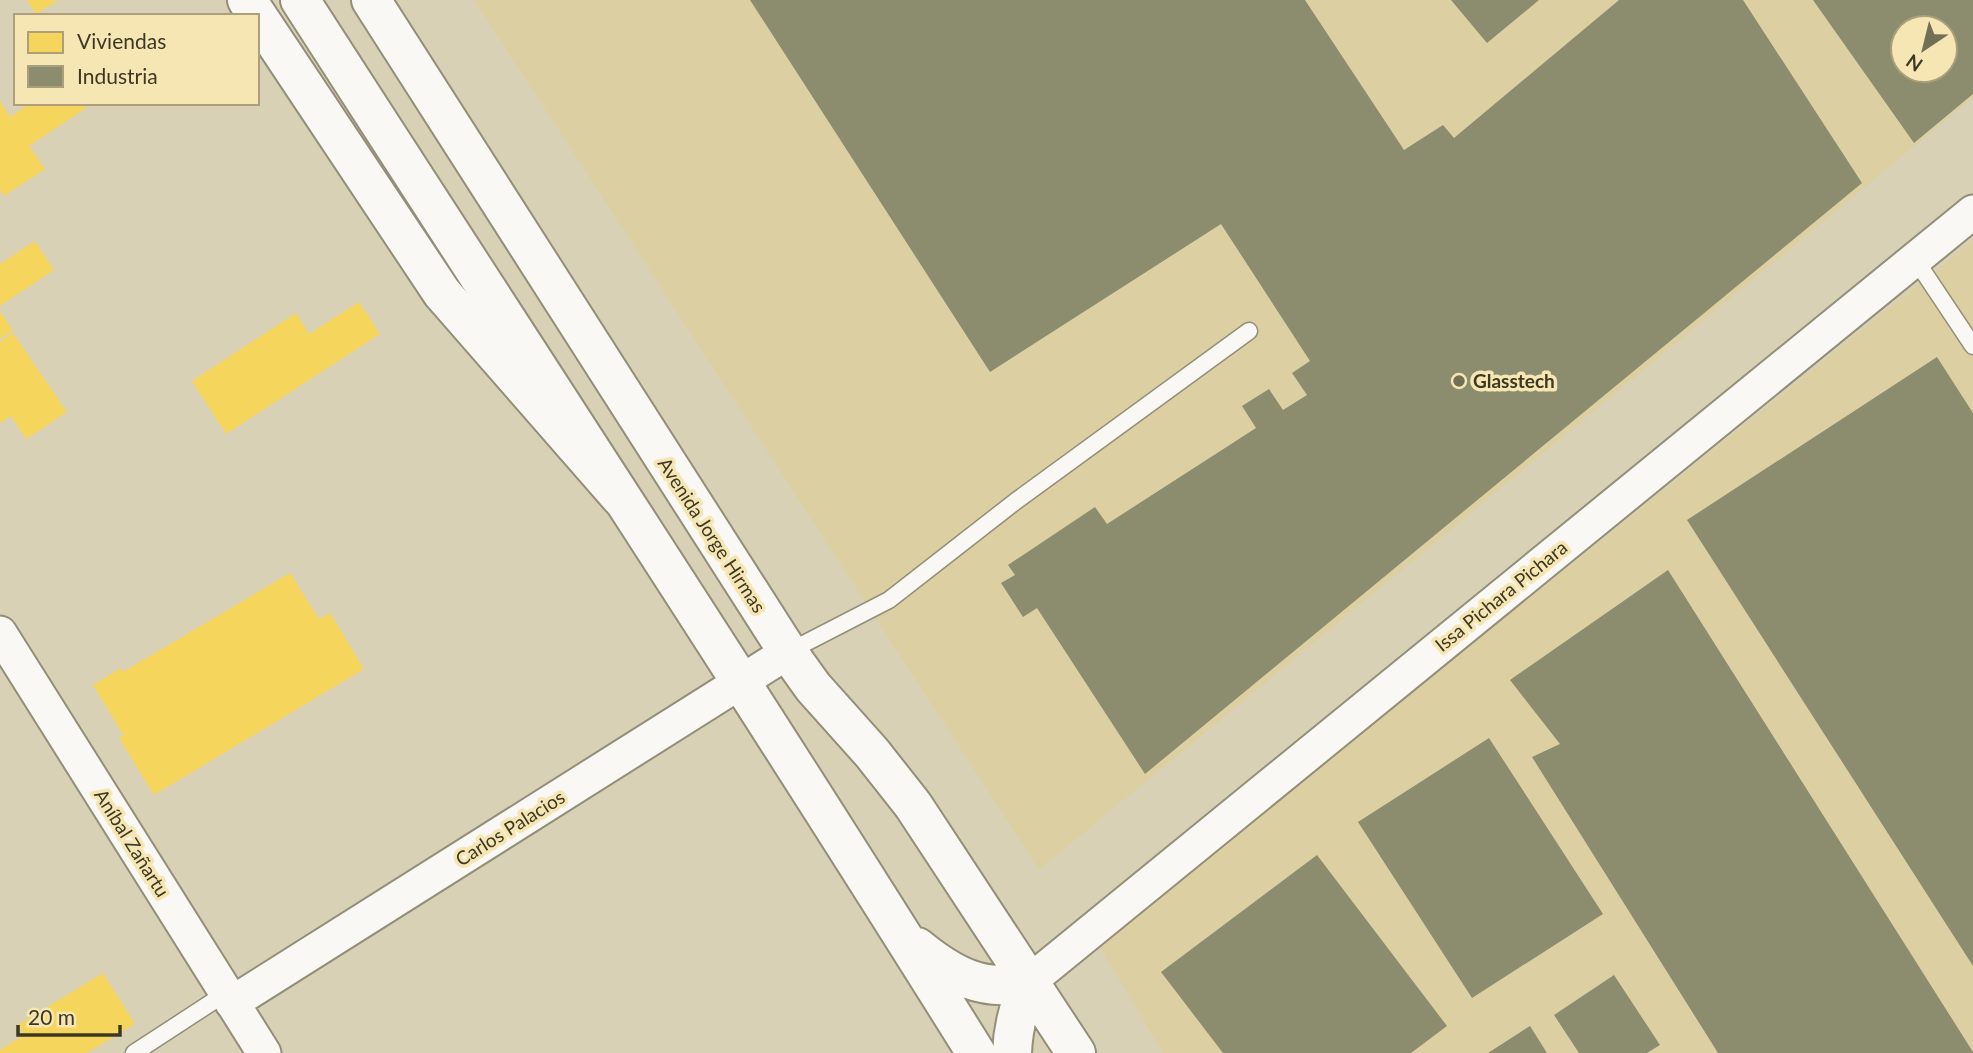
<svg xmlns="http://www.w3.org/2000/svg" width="1973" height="1053" font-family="Lato,sans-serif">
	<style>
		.built { fill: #dcd0a3; fill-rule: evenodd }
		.homes { fill: #f6d55c }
		.industry { fill: #8c8c6e; fill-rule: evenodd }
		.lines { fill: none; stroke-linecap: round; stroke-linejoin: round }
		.service-casing { stroke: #938e78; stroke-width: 19 }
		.minor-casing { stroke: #938e78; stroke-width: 37 }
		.tertiary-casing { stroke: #938e78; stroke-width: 42 }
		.secondary-casing { stroke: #938e78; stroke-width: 42 }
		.service { stroke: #f9f8f4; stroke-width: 16 }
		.minor { stroke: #f9f8f4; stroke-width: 33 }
		.tertiary { stroke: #f9f8f4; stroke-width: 38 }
		.secondary { stroke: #f9f8f4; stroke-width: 38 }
		.poi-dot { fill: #736e56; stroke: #f5e6b3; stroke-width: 2.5 }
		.labels { text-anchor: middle; stroke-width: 7; stroke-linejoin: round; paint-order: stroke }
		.poi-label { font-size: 19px; font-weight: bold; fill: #3d3823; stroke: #f5e6b3; text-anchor: start }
		.street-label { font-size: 19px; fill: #3d3823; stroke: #f5e6b3 }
	</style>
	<rect width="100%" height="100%" fill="#d8d1b6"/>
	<path class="built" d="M474,0H1973V98L1039,870ZM1903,28H1945V70H1903Z
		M1973,240V1053H1163L1099,946Z"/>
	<path class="homes" d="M27,0H58L36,14Z
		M0,101L10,117L31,103H83L86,108L29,146L45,169L4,196L0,189Z
		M35,241L54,270L0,306V264Z
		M359,302L380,334L226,434L192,381L296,313L309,334Z
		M0,311L13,331L0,339Z
		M13,333L67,412L26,439L11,416L0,423V342Z
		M290,573L319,619L330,613L364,669L154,795L119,738L124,736L93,685L121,668L123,672Z
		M103,973L135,1024L87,1053H0V1050L24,1035L18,1025Z"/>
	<path class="industry" d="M750,0H1305L1404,150L1443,125L1454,138L1619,0H1743L1862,183L1145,774L1037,608L1023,617L1001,583L1015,575L1008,565L1095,507L1107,524L1256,428L1242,406L1269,389L1283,410L1307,395L1292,373L1310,361L1221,224L990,372Z
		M1451,0H1539L1487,43Z
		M1813,0H1973V94L1914,143ZM1903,28H1945V70H1903Z
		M1937,357L1973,413V966L1687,520Z
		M1668,570L1973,1052V1053H1718L1532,757L1560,744L1510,680Z
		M1489,738L1603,914L1472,998L1358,822Z
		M1317,855L1447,1026L1411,1053H1223L1161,972Z
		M1614,975L1660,1045L1647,1053H1579L1554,1015Z
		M1530,1026L1547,1053H1488Z"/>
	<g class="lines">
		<g class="service-casing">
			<path id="service" d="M1915,259L1973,346
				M788,652L889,600L1016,501L1249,331
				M134,1053L226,993"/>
		</g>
		<g class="minor-casing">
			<path id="minor" d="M0,633L264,1053
				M1030,981L1973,212
				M232,1003L788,652"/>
		</g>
		<g class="tertiary-casing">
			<path id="tertiary" d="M300,0C526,351 755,699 976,1053
				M371,0L788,652L813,687L872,753L913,805L1076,1053
				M917,947C951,975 985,994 1030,981
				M1012,1053C1013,1027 1019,1004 1030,981"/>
		</g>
		<g class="secondary-casing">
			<path id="secondary" d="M247,0L442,293L621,498"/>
		</g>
		<use href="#service" class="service"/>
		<use href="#minor" class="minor"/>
		<use href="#tertiary" class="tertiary"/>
		<use href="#secondary" class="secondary"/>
	</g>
	<circle class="poi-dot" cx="1459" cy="381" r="7"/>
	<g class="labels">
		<g class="poi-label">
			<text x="1473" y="388">Glasstech</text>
		</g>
		<g class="street-label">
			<text transform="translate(712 535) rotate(57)" y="7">Avenida Jorge Hirmas</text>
			<text transform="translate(1501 596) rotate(-39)" y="7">Issa Pichara Pichara</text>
			<text transform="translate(510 828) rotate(-32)" y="7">Carlos Palacios</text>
			<text transform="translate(132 843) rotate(58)" y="7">Aníbal Zañartu</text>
		</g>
	</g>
	<rect x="14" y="14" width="245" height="91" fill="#f5e6b3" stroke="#aba079" stroke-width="2"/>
	<rect x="28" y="32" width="35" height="21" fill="#f6d55c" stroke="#aba079" stroke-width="2"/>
	<text x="77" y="49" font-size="21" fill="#3d3823">Viviendas</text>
	<rect x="28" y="66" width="35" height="21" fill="#8c8c6e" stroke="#aba079" stroke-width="2"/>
	<text x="77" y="84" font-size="21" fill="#3d3823">Industria</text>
	<g transform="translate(1924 49) rotate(215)"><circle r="33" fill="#f5e6b3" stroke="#aba079" stroke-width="2"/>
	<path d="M0-5L12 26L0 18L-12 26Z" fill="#736e56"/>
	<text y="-10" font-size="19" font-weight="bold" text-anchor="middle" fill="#3d3823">N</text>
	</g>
	<path d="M18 1025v10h102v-10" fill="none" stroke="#3d3823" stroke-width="3.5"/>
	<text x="28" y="1025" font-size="21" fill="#3d3823" stroke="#f5e6b3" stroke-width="5" paint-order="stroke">20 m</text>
</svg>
